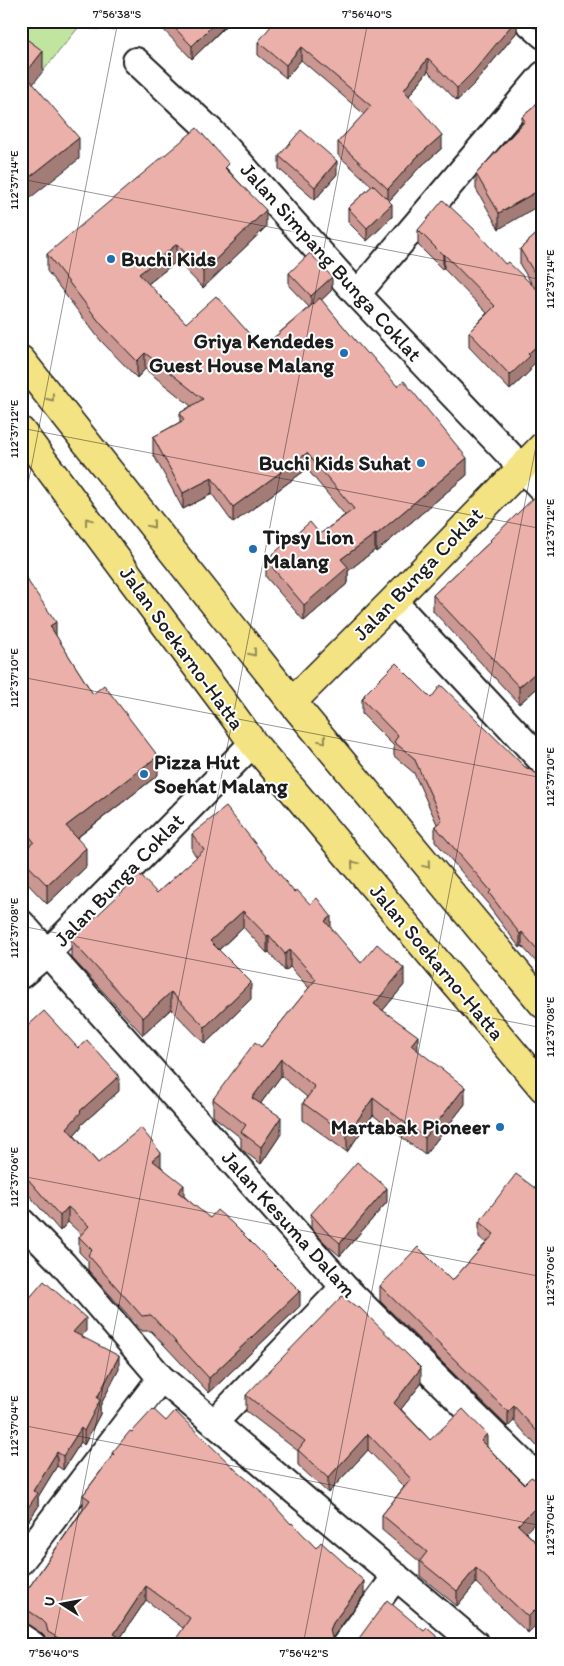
<svg xmlns="http://www.w3.org/2000/svg" width="564" height="1666" font-family="Itim,sans-serif">
	<style>
		.green { fill: #c1e5a0; stroke: #6e805e }
		.lines { fill: none; stroke-linecap: round; stroke-linejoin: round }
		.minor-casing { stroke: #1c1c1c; stroke-width: 30 }
		.major-casing { stroke: #1c1c1c; stroke-width: 31 }
		.minor { stroke: #fff; stroke-width: 26 }
		.major { stroke: #f4e382; stroke-width: 28 }
		.wall { fill: #ca9792; stroke: #1c1c1c }
		.shaded-wall { fill: #a47b77; stroke: #1c1c1c }
		.building { fill: #ebb0aa; stroke: #1c1c1c }
		.oneway { stroke: #938954 }
		.ticks { fill: none; stroke: #1c1c1c; stroke-width: 1; stroke-opacity: 0.45 }
		.poi-dot { fill: #1f6fb2; stroke: #fff; stroke-width: 2 }
		.labels { text-anchor: middle; stroke-width: 4; stroke-linejoin: round; paint-order: stroke }
		.poi-label { font-size: 21px; font-weight: bold; fill: #1c1c1c; stroke: #fff; text-anchor: start }
		.street-label { font-size: 21px; fill: #1c1c1c; stroke: #fff }
		.neatline { fill: none; stroke: #1c1c1c; stroke-width: 2 }
		.ticks-label { font-size: 12px; text-anchor: middle; fill: #1c1c1c }
	</style>
	<rect width="100%" height="100%" fill="#fff"/>
	<filter id="ink" filterUnits="userSpaceOnUse"><feTurbulence type="fractalNoise" baseFrequency=".02" numOctaves="2"/><feDisplacementMap in="SourceGraphic" scale="10" xChannelSelector="R" yChannelSelector="G"/><feConvolveMatrix kernelMatrix="1 2 1 2 8 2 1 2 1" color-interpolation-filters="sRGB"/></filter>
	<g filter="url(#ink)">
		<path class="green" d="M21,21H119L113,30L78,28L43,71L21,56Z"/>
		<g class="lines">
			<g class="minor-casing">
				<path id="minor" d="M527,21L543,35
					M136,61L212,132L357,294L543,490
					M357,294L543,75
					M393,601L543,762
					M21,923L344,1287L543,1483
					M21,975L47,953L253,743
					M21,1221L63,1264L161,1378L477,1645
					M214,1423L344,1287
					M21,1561L161,1378
					M21,1637L33,1645
					M345,1645L396,1576"/>
			</g>
			<g class="major-casing">
				<path id="major" d="M21,360L292,702L543,1004
					M21,431L232,714L253,743L543,1088
					M292,702L393,601L543,446"/>
			</g>
			<use href="#minor" class="minor"/>
			<use href="#major" class="major"/>
		</g>
		<path class="wall" d="M140,21H154L148,28Z
			M155,21H230V22L192,59Z
			M517,21V32L474,84L457,101L428,71L409,96L442,148L417,170L389,201L392,217L367,241L348,222V208L372,186L338,155V142L364,114L301,60L286,78L258,55V42Z
			M543,99L499,229L476,189V174L522,124V117Z
			M279,156L337,174L315,200L279,169Z
			M229,171L266,227L203,288L177,261L148,284L186,323L262,348L309,307L289,286V273L332,290L321,300L467,475L376,552L375,550L348,571V583L304,621L266,577V560L320,534L345,515L307,469L233,523L212,494L183,509L153,454V437L180,422V413L191,406L145,369L137,378L101,341L47,271V254Z
			M543,228V355L530,368V371L510,390L469,347V332L487,313L444,269L443,270L418,245V230L505,264L532,284L520,265V249Z
			M543,491V685L542,684L519,704L433,611V595L490,542V540Z
			M21,571L56,636L93,694L158,775L77,838L86,867L47,904L21,877V853L25,850L21,844Z
			M364,695L431,698L525,767L543,777V968L538,962L537,963L522,946L520,948L489,907V904L435,841V826L437,824L414,773L394,756V746L362,714V699L364,697Z
			M192,834L294,892L331,929L361,963L404,985L383,1010L465,1104L425,1155L373,1115L347,1152L303,1120V1103L307,1097L281,1076L261,1103L281,1134L261,1164L241,1149V1138L213,1116V1099L261,1047L309,988L290,967L285,971L269,952L267,953L243,927L219,950L251,999L205,1044L171,1009L143,1035L71,957V940L157,893L197,857L192,851Z
			M21,1032L119,1091L81,1125V1127L74,1135L98,1163L161,1166L184,1196L300,1306L209,1393L151,1331H142L88,1270V1261L79,1252V1237L82,1235L68,1222L60,1231L21,1186Z
			M543,1194V1453L514,1421L508,1427L380,1301V1286L452,1281L486,1243L479,1237V1222Z
			M387,1202L340,1256L326,1244L311,1228V1214Z
			M21,1308L86,1331L81,1336L119,1369L100,1406V1414L84,1445L81,1442L63,1470L57,1466L38,1497V1507L21,1532Z
			M421,1384L401,1409L430,1440L487,1447L524,1484L543,1482V1515L526,1532L543,1549L528,1633L476,1583L457,1606L420,1576V1562L382,1530V1515L404,1487L368,1450L328,1493L298,1465V1451L246,1411V1395Z
			M166,1421L291,1524L364,1595L333,1637L183,1628L146,1600L119,1640V1645H48L46,1638L41,1633L29,1625L21,1622V1599L83,1509V1495L112,1456V1453L132,1432Z"/>
		<path class="shaded-wall" d="M148,21H154L148,28Z
			M217,21H230L192,59V46Z
			M515,21H517V32L474,84L457,101V88Z
			M301,47V60L286,78V65Z
			M43,51V71L25,95V74Z
			M428,58V71L404,102V90Z
			M442,135V148L417,170L388,202V189L417,157Z
			M79,138V159L21,205V184Z
			M337,161V174L315,200V187Z
			M543,188V203L499,229V213Z
			M392,204V217L367,241V228Z
			M266,210V227L203,288V272Z
			M177,244V261L139,291V274Z
			M444,254V269L443,270V255Z
			M332,277V290L311,310V296Z
			M543,340V355L530,368V371L510,390V375L528,354Z
			M145,353V369L137,378V361Z
			M307,453V469L233,523V507Z
			M467,458V475L376,552V535Z
			M212,478V494L183,509V493Z
			M375,534V550L348,571V583L304,621V605L341,559Z
			M56,622V641L50,626Z
			M542,667V684L519,704V687Z
			M158,756V775L66,846V826Z
			M86,848V867L47,904V885Z
			M243,911V927L210,958V941Z
			M331,916V933L325,921Z
			M522,932V946L520,948V934Z
			M269,935V952L267,953V936Z
			M538,948V962L537,963V949Z
			M290,950V967L285,971V954Z
			M404,968V985L374,1021V1004Z
			M251,982V999L205,1044V1027Z
			M171,992V1009L143,1035V1018Z
			M418,1036V1053L411,1045Z
			M281,1059V1076L252,1115V1098Z
			M119,1076V1091L81,1125V1127L67,1143V1128L80,1111Z
			M465,1087V1104L425,1155V1138Z
			M373,1098V1115L347,1152V1135Z
			M281,1117V1134L261,1164V1147Z
			M161,1153V1168L152,1160Z
			M184,1185V1200L178,1192Z
			M387,1188V1202L340,1256V1243Z
			M68,1207V1222L60,1231V1216Z
			M300,1291V1306L209,1393V1378Z
			M86,1318V1331L73,1346V1332Z
			M119,1356V1369L100,1406V1414L84,1445V1431L97,1398Z
			M421,1368V1384L394,1418V1403Z
			M514,1406V1421L508,1427V1412Z
			M81,1428V1442L63,1470V1456Z
			M368,1434V1450L328,1493V1478Z
			M487,1434V1449L481,1441Z
			M57,1452V1466L38,1497V1507L21,1532V1518L33,1491Z
			M543,1500V1515L518,1540V1525Z
			M476,1568V1583L457,1606V1591Z
			M364,1581V1595L333,1637L330,1644V1630L333,1623Z
			M146,1586V1600L119,1640V1645H114V1634Z
			M543,1602V1618L528,1633V1617Z"/>
		<path class="building" d="M168,21H217L192,46Z
			M275,21H515L474,71L457,88L428,58L404,90L442,135L417,157L388,189L338,142L371,106L301,47L286,65L258,42Z
			M21,35L43,51L25,74L79,138L21,184Z
			M543,99V188L499,213L476,174L525,121L522,117Z
			M197,128L229,164L225,168L266,210L203,272L177,244L139,274L186,323L216,296L262,348L320,298L354,339L367,354L369,353L397,386L404,381L467,458L376,535L375,534L341,559L348,567L304,605L266,560L310,522L320,534L354,509L307,453L233,507L212,478L183,493L153,437L184,420L180,413L203,399L145,353L137,361L101,324L47,254Z
			M301,130L337,161L315,187L279,156Z
			M373,185L392,204L367,228L348,208Z
			M443,200L474,229L505,264L508,262L543,295V340L528,354L530,356L510,375L469,332L495,306L444,254L443,255L418,230Z
			M543,228V287L520,249Z
			M310,253L332,277L311,296L289,273Z
			M542,490L543,491V668L542,667L519,687L433,595L491,541L490,540Z
			M21,571L56,622L50,626L93,694L104,685L158,756L66,826L86,848L47,885L21,858V853L34,842L21,825Z
			M396,663L431,698L441,685L525,767L543,777V954L538,948L537,949L522,932L520,934L489,893L491,891L435,826L442,820L414,758L394,742L398,736L362,699L365,696L364,695Z
			M226,807L294,892L297,890L310,904L317,898L331,916L325,921L361,963L377,944L404,968L374,1004L418,1036L411,1045L465,1087L425,1138L373,1098L347,1135L303,1103L315,1087L281,1059L252,1098L281,1117L261,1147L241,1132L246,1125L213,1099L255,1042L261,1047L316,979L290,950L285,954L269,935L267,936L243,911L210,941L251,982L205,1027L171,992L143,1018L71,940L140,875L157,893L204,850L192,834Z
			M44,1011L78,1048L87,1040L119,1076L80,1111L81,1112L67,1128L98,1163L141,1128L161,1153L152,1160L184,1185L178,1192L210,1218L217,1210L231,1222L300,1291L209,1378L151,1315L142,1316L88,1255L92,1250L79,1237L89,1226L68,1207L60,1216L21,1171V1032Z
			M357,1162L387,1188L340,1243L326,1231L311,1214Z
			M516,1174L543,1194V1438L514,1406L508,1412L380,1286L418,1247L452,1281L494,1234L479,1222Z
			M44,1281L86,1318L73,1332L119,1356L97,1398L100,1400L84,1431L81,1428L63,1456L57,1452L33,1491L38,1493L21,1518V1308Z
			M342,1296L358,1308L359,1307L421,1368L394,1403L430,1440L463,1409L487,1434L481,1441L524,1484L531,1477L540,1482H543V1500L518,1525L543,1549V1602L528,1617L476,1568L457,1591L420,1561L427,1552L382,1515L411,1479L368,1434L328,1478L298,1450L305,1441L246,1395Z
			M153,1409L166,1421L175,1411L238,1472L262,1492L291,1524L292,1523L316,1548L321,1542L364,1581L333,1623L330,1630L332,1638L336,1643L340,1645H172L190,1618L146,1586L114,1634L119,1637L114,1645H70L48,1632L46,1624L41,1619L29,1611L21,1608V1599L90,1500L83,1495L114,1454L112,1453L130,1431L132,1432Z
			M387,1600L424,1631L427,1628L442,1641L439,1645H351L357,1641Z"/>
		<defs><path id="oneway-chevron" d="M-2-3.5L2.5 0L-2 3.5" fill="none" stroke-width="1.6" stroke-linecap="round" stroke-linejoin="round" transform="scale(1.25)"/></defs>
		<g class="oneway">
			<use href="#oneway-chevron" transform="translate(51 398) rotate(52)"/>
			<use href="#oneway-chevron" transform="translate(88 521) rotate(-127)"/>
			<use href="#oneway-chevron" transform="translate(152 525) rotate(52)"/>
			<use href="#oneway-chevron" transform="translate(253 653) rotate(52)"/>
			<use href="#oneway-chevron" transform="translate(323 740) rotate(50)"/>
			<use href="#oneway-chevron" transform="translate(354 864) rotate(-130)"/>
			<use href="#oneway-chevron" transform="translate(427 865) rotate(50)"/>
		</g>
	</g>
	<path class="ticks" d="M494,21L543,31M21,179L543,280M21,428L543,529M21,520L118,21M21,677L543,778M21,926L543,1028M21,1176L543,1277M21,1425L543,1526M53,1645L368,21M303,1645L543,410"/>
	<g class="poi-dot">
		<circle cx="111" cy="259" r="5"/>
		<circle cx="344" cy="353" r="5"/>
		<circle cx="421" cy="463" r="5"/>
		<circle cx="253" cy="549" r="5"/>
		<circle cx="144" cy="774" r="5"/>
		<circle cx="500" cy="1127" r="5"/>
	</g>
	<g class="labels">
		<g class="poi-label">
			<text x="121" y="266">Buchi Kids</text>
			<text x="334" y="348" text-anchor="end">Griya Kendedes<tspan x="334" dy="24">Guest House Malang</tspan></text>
			<text x="411" y="470" text-anchor="end">Buchi Kids Suhat</text>
			<text x="263" y="544">Tipsy Lion<tspan x="263" dy="24">Malang</tspan></text>
			<text x="154" y="769">Pizza Hut<tspan x="154" dy="24">Soehat Malang</tspan></text>
			<text x="490" y="1134" text-anchor="end">Martabak Pioneer</text>
		</g>
		<g class="street-label">
			<text transform="translate(331 262) rotate(48)" y="7">Jalan Simpang Bunga Coklat</text>
			<text transform="translate(418 574) rotate(-46)" y="7">Jalan Bunga Coklat</text>
			<text transform="translate(182 648) rotate(54)" y="7">Jalan Soekarno-Hatta</text>
			<text transform="translate(119 880) rotate(-46)" y="7">Jalan Bunga Coklat</text>
			<text transform="translate(437 962) rotate(50)" y="7">Jalan Soekarno-Hatta</text>
			<text transform="translate(289 1224) rotate(48)" y="7">Jalan Kesuma Dalam</text>
		</g>
	</g>
	<rect width="564" height="1666" fill="none" stroke="#fff" stroke-width="55"/>
	<g transform="translate(62 1604) rotate(281)" stroke="#ffffff" stroke-width="4" paint-order="stroke">
	<path d="M0-4L9 19L0 12L-9 19Z" fill="#1c1c1c"/>
	<text y="-8" font-size="14" font-weight="bold" text-anchor="middle" fill="#1c1c1c">U</text>
	</g>
	<rect x="28" y="28" width="508" height="1610" class="neatline"/>
	<g class="ticks-label">
		<text x="117" y="18">7°56'38"S</text>
		<text x="367" y="18">7°56'40"S</text>
		<text transform="translate(14 180) rotate(-90)" y="4">112°37'14"E</text>
		<text transform="translate(550 279) rotate(-90)" y="4">112°37'14"E</text>
		<text transform="translate(14 429) rotate(-90)" y="4">112°37'12"E</text>
		<text transform="translate(550 528) rotate(-90)" y="4">112°37'12"E</text>
		<text transform="translate(14 678) rotate(-90)" y="4">112°37'10"E</text>
		<text transform="translate(550 777) rotate(-90)" y="4">112°37'10"E</text>
		<text transform="translate(14 928) rotate(-90)" y="4">112°37'08"E</text>
		<text transform="translate(550 1027) rotate(-90)" y="4">112°37'08"E</text>
		<text transform="translate(14 1177) rotate(-90)" y="4">112°37'06"E</text>
		<text transform="translate(550 1276) rotate(-90)" y="4">112°37'06"E</text>
		<text transform="translate(14 1426) rotate(-90)" y="4">112°37'04"E</text>
		<text transform="translate(550 1525) rotate(-90)" y="4">112°37'04"E</text>
		<text x="54" y="1657">7°56'40"S</text>
		<text x="304" y="1657">7°56'42"S</text>
	</g>
</svg>
